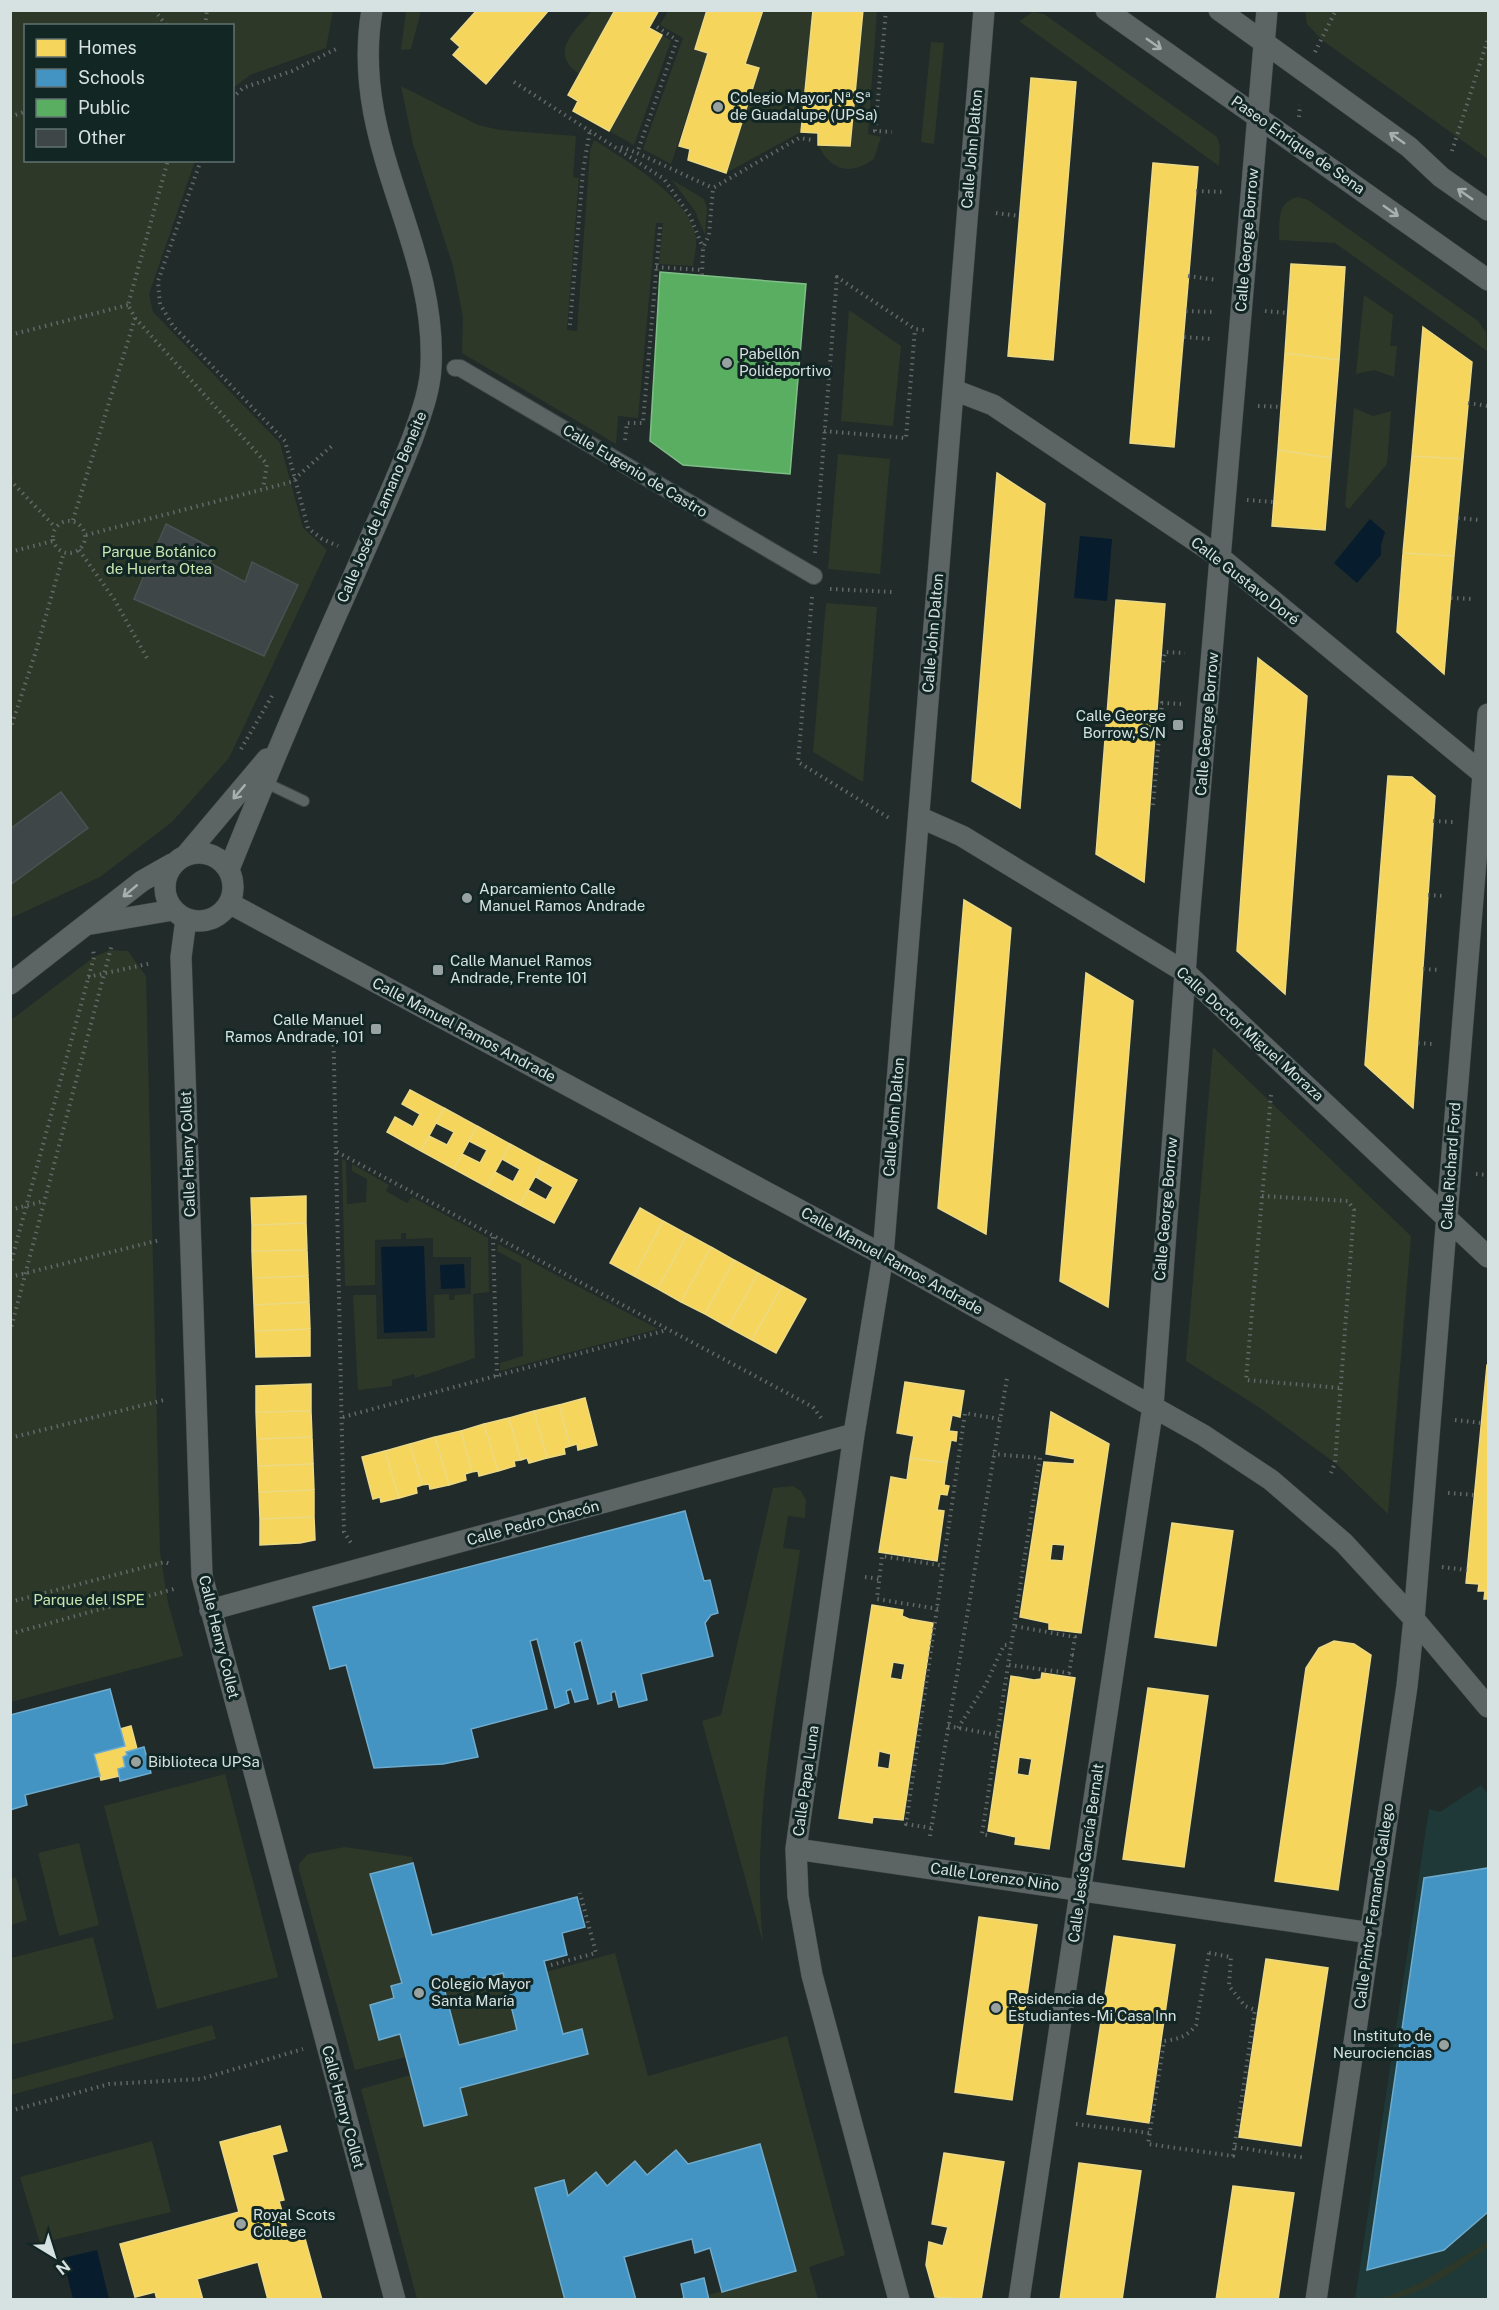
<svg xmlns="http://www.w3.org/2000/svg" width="1499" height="2310" font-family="'Public Sans',sans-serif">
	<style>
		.built { fill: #1e3937 }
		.green { fill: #2e3828 }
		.water { fill: #071c2d }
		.homes { fill: #f6d55c; stroke: #ecd984; stroke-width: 1.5; fill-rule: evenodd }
		.schools { fill: #4393c3; stroke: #6fabcc; stroke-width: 1.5; fill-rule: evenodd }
		.public { fill: #5aae61; stroke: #7fbe87; stroke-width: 1.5 }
		.building { fill: #3e4647; stroke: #4a5253; stroke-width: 1.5 }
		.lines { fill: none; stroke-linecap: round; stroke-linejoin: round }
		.service-casing { stroke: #3f4847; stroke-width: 12 }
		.pedestrian-casing { stroke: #3f4847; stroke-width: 18 }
		.minor-casing { stroke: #3f4847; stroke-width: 22 }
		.path { stroke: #626968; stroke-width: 4; stroke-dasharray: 1.5 4.5; stroke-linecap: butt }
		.service { stroke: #5c6564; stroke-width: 10 }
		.pedestrian { stroke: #5c6564; stroke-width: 16 }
		.minor { stroke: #5c6564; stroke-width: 21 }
		.oneway { stroke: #a5b0af }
		.poi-dot { fill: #97a2a1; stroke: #122624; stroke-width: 2 }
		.labels { text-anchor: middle; stroke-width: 6; stroke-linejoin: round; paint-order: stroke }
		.poi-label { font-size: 15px; fill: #d6e2e1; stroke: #122624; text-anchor: start }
		.street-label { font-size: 15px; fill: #d6e2e1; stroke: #122624 }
		.park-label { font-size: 15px; fill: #c8e5b0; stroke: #122624 }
	</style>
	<rect width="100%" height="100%" fill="#212b2a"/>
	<path class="built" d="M1481,1785L1488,1794V2299L1355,2300L1429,1809L1440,1812Z"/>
	<path class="green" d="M10,11H333L326,48L250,75L233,88L232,26H26V160L195,161L149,294L153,312L280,443L303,528L327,550L229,758L172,822L100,877L11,918Z
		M406,11H421L411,49L401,50Z
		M592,11H615L579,74C548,52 575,31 592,11Z
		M668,11H707L695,49L708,53L671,164L643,149L683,38L660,25Z
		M763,11H813L801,132L726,173L759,69L745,64Z
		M863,11H877L868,134L881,137L874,159C850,176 831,171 818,145L850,146Z
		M1305,11H1488V159L1322,40L1307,24Z
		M1033,12L1044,14L1217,137L1220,147L1219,166L1019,21Z
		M662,35L671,41L634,145L609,131Z
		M931,42L944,43L934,144L921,142Z
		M401,86L478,125L500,130L576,136L573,177L579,178L567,330L577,331L590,151L594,140C624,159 691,198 696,238C697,246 694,257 693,266L659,264L663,223H656L638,418L618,416L616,444L462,353L463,317L453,266L413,144Z
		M672,180L704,199L707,208L705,235L695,211Z
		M1298,197L1308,200L1478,321L1486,332L1487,351L1335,243L1279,240C1280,221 1276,202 1298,197Z
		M1364,295L1393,315L1390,346H1397L1394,377L1374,370L1356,374Z
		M849,310L901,346L893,426L841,421Z
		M1354,408L1373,416L1391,411L1387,464L1349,509L1345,506Z
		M838,454L890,459L880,574L828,569Z
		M826,603L877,607L863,782L813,752Z
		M110,950L128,951L146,976L160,1552L168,1603L183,1656L11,1702V1020L94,957Z
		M1213,1047L1411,1236L1388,1514L1335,1463L1260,1408L1186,1361Z
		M342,1159L346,1161L347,1204L366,1202L367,1179L352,1171V1164L389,1185L386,1191L407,1203L412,1197L488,1238L489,1292L473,1294L475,1358L415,1378L414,1374L392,1380V1386L358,1390L353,1295H376L377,1339L435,1338L434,1295L449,1294V1300H454L455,1295L471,1294V1257H433V1238L406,1239V1233H401V1239L375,1240V1285L345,1286Z
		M498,1244L658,1329L500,1371V1363L523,1356L521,1264L497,1251Z
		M793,1486L801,1491L806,1500L805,1518L788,1516L783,1548L800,1550C781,1680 750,1812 763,1943L702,1721L721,1715L773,1488Z
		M225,1774L278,1977L157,2009L104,1806Z
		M79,1843L99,1925L59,1936L38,1853Z
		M345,1847L412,1857L413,1863L370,1875L402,1983L391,1986L394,1998L370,2005L379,2039L400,2034L406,2057L355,2070L299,1870V1864L308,1854Z
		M16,1877L27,1920L11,1925V1879Z
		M93,1937L114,2019L11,2045V1958Z
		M615,1953L648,2076L787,2036L845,2255L809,2267L818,2299H709L708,2295L796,2271L760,2144L688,2164L676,2150L647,2175L607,2186L596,2172L568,2196L563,2180L535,2188L565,2299H417L361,2089L411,2075L424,2125L460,2088L588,2054L563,2034L546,1972Z
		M503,1973L517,2030L459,2045L444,1988Z
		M212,2025L216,2039L11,2095V2080Z
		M152,2141L171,2212L40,2243L20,2177Z
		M1488,2242V2247C1458,2267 1419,2300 1381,2299L1420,2283Z"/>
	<path class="water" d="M1370,519L1385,532L1381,545V555L1357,583L1334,563Z
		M1080,536L1112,539L1107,601L1074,598Z
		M424,1246L427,1331L384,1333L381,1247Z
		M464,1264L465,1288L441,1289L440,1265Z
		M97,2250L109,2299H73L63,2258Z"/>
	<path class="homes" d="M477,10H549L486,84L453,55L460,47L451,39Z
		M615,10H659L649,28L662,35L609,131L573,111L578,101L568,95Z
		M707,10H763L745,64L759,68L726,173L688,160L690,149L679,146L708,53L695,49Z
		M813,10H863L850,146L818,145V133L801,132Z
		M1031,78L1076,82L1053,360L1008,356Z
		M1153,163L1198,167L1174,447L1130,443Z
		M1291,264L1345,267L1339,360L1285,353Z
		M1423,327L1472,362L1463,459L1412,456Z
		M1285,353L1339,360L1331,458L1278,450Z
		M1278,450L1331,458L1325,530L1272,526Z
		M1412,456L1463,459L1454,556L1403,553Z
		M997,473L1045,504L1020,808L972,781Z
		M1403,553L1454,556L1444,674L1397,632Z
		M1116,600L1165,604L1144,882L1096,854Z
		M1258,658L1307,696L1285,994L1237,951Z
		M1388,776L1412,777L1435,796L1413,1108L1365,1065Z
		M964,900L1011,928L986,1234L938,1208Z
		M1086,973L1133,1001L1108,1307L1060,1281Z
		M410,1090L444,1108L421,1151L387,1132L395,1117L413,1127L420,1114L402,1104Z
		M444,1108L477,1126L454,1169L421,1151L429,1136L447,1145L454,1132L436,1123Z
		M477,1126L510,1144L487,1187L454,1169L462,1154L480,1163L487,1150L469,1141Z
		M510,1144L543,1162L520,1205L487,1187L495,1172L513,1182L520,1169L502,1159Z
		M543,1162L577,1180L554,1223L520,1205L528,1190L546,1200L553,1187L536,1177Z
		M306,1196V1223L252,1225L251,1198Z
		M640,1208L663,1221L634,1276L610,1263Z
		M663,1221L687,1234L658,1289L634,1276Z
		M306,1223L307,1250L252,1251V1225Z
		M687,1234L711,1247L681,1302L658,1289Z
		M711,1247L734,1260L705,1314L681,1302Z
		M307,1250L308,1276L253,1278L252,1251Z
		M734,1260L758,1273L728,1327L705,1314Z
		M758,1273L782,1286L752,1340L728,1327Z
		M308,1276L309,1302L254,1305L253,1278Z
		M782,1286L806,1299L776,1353L752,1340Z
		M309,1302L310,1329L255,1331L254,1305Z
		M310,1329V1356L256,1357L255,1331Z
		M1487,1365H1488V1599H1484L1485,1591H1478L1479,1584L1466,1583Z
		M905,1382L964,1391L960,1417L952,1415L949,1431L957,1432L956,1441L951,1440L947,1463L910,1458L914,1436L897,1433Z
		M311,1384V1411L256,1412V1386Z
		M585,1398L597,1445L578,1450L577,1444L570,1446L559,1405Z
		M559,1405L570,1446L564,1448L565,1454L547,1458L534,1411Z
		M311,1411L312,1437L257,1439L256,1412Z
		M534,1411L547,1458L529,1463L527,1458L521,1460L509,1418Z
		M1051,1412L1109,1444L1081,1633L1049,1629V1623L1020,1617L1044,1462L1074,1464L1075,1459L1046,1454ZM1052,1544L1065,1545L1063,1561L1050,1560Z
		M509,1418L521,1460L514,1461L515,1466L498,1471L484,1424Z
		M484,1424L498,1471L479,1476L478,1471L472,1472L461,1431Z
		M461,1431L472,1472L465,1474L466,1480L449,1485L435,1437Z
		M312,1437L313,1464L258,1466L257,1439Z
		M435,1437L449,1485L430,1489L429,1484L422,1485L410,1444Z
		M410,1444L422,1485L416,1487L417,1493L399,1498L385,1451Z
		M385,1451L399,1498L381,1502L380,1497L373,1499L362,1457Z
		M910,1458L947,1463L944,1485L949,1486L947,1495L940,1494L937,1510L944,1511L937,1561L879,1552L891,1477L907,1480Z
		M313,1464L314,1490L259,1492L258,1466Z
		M314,1490V1517L260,1519L259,1492Z
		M314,1517L315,1540L300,1543L260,1545V1519Z
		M1172,1523L1233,1531L1216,1646L1155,1637Z
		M872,1605L903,1610L902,1616L909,1619L933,1623L903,1820L873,1817L872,1823L839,1818ZM893,1662L905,1664L902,1680L890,1678ZM879,1751L891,1754L889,1769L877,1767Z
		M1334,1641L1354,1644L1371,1655L1338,1890L1275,1881L1306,1668L1319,1648Z
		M1042,1673L1075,1678L1049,1849L1015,1844L1016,1837L988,1831L1011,1676L1034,1680L1041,1679ZM1019,1757L1032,1759L1029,1776L1017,1774Z
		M1148,1688L1208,1696L1184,1867L1123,1859Z
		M131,1726L137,1749L126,1752L120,1729Z
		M125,1746L127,1755L123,1757L125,1767L118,1769L120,1776L101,1780L94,1754Z
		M979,1917L1037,1925L1012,2100L955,2092Z
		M1114,1936L1175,1945L1149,2123L1087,2114Z
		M1266,1959L1328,1968L1301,2146L1239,2137Z
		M280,2126L287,2151L272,2155L284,2200L279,2201L290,2239L304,2235L322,2300H268L258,2262L197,2279L203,2300H157L155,2292L135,2297L120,2244L239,2212L220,2142Z
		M944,2153L1004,2162L981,2300L935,2297L926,2265L929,2242L943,2246L948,2227L932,2224Z
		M1079,2163L1141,2171L1122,2300H1060Z
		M1233,2186L1294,2193L1278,2300H1216Z"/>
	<path class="schools" d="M685,1511L704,1581L710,1580L718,1613L711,1615L705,1623L713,1656L641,1674L647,1700L619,1707L615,1691L611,1693L612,1700L598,1704L581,1640L574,1643L588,1699L575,1702L571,1689L566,1691L569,1703L555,1708L537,1639L530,1641L547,1709L471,1729L478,1757L443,1764L374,1768L346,1665L330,1669L313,1607Z
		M110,1689L125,1746L94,1754L100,1776L25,1795L27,1805L10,1810V1715Z
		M144,1747L151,1773L120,1781L118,1769L125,1767L123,1757L127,1755L126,1752Z
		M413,1863L432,1935L577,1897L585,1927L562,1933L567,1955L544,1961L563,2034L582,2029L588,2054L460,2088L467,2115L424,2126L400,2034L379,2040L370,2005L394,1998L391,1986L402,1983L370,1874ZM503,1973L517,2030L459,2045L444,1988Z
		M1488,1868V2212L1444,2250L1367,2270L1424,1878Z
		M760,2144L796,2271L722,2292L710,2248L695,2253L692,2239L624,2257L636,2300H565L535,2188L564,2180L568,2196L596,2172L607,2186L635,2161L647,2175L676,2150L688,2164Z
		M704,2278L709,2300H678L684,2298L681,2284Z"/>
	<path class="public" d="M660,272L806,284L790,474L683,465L650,441Z"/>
	<path class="building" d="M166,524L216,550L210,563L245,582L252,562L298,585L264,656L134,599Z
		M61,792L88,828L10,885V829Z"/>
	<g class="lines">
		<g class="service-casing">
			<path id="service" d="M264,782L304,801"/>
		</g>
		<g class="pedestrian-casing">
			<path id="pedestrian" d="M455,368H460L814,576"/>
		</g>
		<g class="minor-casing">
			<path id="minor" d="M1106,10L1488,280
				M1219,10L1409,147L1441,177L1488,210
				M954,390L993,405L1221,558L1488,778
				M919,817L962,836L1185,972L1488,1257
				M165 887a34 34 0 1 1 68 0a34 34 0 1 1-68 0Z
				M186,855L267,759
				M229,869C269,770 310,673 354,575C374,529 395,484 413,437C421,414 430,391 431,366C437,240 349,144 372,10
				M229,903L883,1255L1203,1435L1271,1480L1344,1543L1414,1619L1488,1707
				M186,919L181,957L202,1576L395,2300
				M91,924L173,910
				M10,984L142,881L172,864
				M210,1610L854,1434
				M796,1849L1371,1933
				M899,2300L812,1975L798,1896L796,1849L854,1434L883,1255L984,10
				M1019,2300L1153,1406L1189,920L1267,10
				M1316,2300L1407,1686L1414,1619L1488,714"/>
		</g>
		<path class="path" d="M154,10L167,26
			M886,10L875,131L892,132
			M205,26L207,10
			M657,27L677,40L637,153L713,188
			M1315,52L1336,10
			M514,82L664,179L690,216L703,248
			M232,98L243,88L292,71L336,49
			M10,117L26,111
			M1299,117L1300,105
			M621,147L637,153
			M1452,151L1488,39
			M201,160L158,281L160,304L173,326L285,441L308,528L322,539L338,546
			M1196,191L1225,192
			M996,213L1019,216
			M656,267L702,270
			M702,275L703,248L709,235L713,188L799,138L812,140
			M1188,276L1217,280
			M1186,311L1214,312
			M1265,311L1288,313
			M135,318L267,464L263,489
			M570,325L583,171L590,130
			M10,335L128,305
			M1184,337L1212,339
			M1468,403L1488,406
			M1258,406L1281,407
			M824,431L906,438L915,329
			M625,440L627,423H643L660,227
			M10,480L55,527
			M1247,500L1274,502
			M1458,518L1479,520
			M73,520L135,318L128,305L168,160
			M53 537a16 16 0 1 1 32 0a16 16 0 1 1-32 0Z
			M86,535L291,482L334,444
			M79,550L114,599L147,658
			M10,552L53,541
			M815,553L837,277L915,329L925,330
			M830,589L892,592
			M812,597L798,762L889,818
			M1451,598L1472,599
			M1163,662L1165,652L1185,653
			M10,730L36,651L64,552
			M241,749L272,696
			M1153,805L1162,703L1181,704
			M1433,821L1453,822
			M1428,895L1446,896
			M1423,969L1439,970
			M88,977L152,963
			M333,1015L344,1532L351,1543
			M1418,1043L1433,1044
			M1271,1095L1246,1380L1341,1388
			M337,1152L813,1407L821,1418
			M1476,1174L1488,1175
			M1262,1196L1348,1201L1354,1210L1335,1463L1331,1473
			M10,1210L44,1201
			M493,1237L497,1377
			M10,1266L94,957L93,948
			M10,1277L160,1240
			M10,1332L112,944
			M343,1417L667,1330
			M1455,1420L1482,1423
			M10,1438L164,1400
			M1448,1493L1475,1495
			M1442,1567L1467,1570
			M865,1577L879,1579
			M10,1602L165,1562L170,1564
			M938,1609L877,1599L882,1556L944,1566
			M10,1634L174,1589
			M1072,1655L1078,1656
			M1009,1665L1069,1673L1075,1637L1014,1626
			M948,1726L997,1735
			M958,1728L986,1684L1004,1645H1011
			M931,1828L906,1824L965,1413L999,1419
			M987,1835L982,1834L1040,1458L993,1454
			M930,1836L1007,1378
			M1209,1953L1231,1957L1229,1986L1245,2006L1255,2010L1233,2156L1148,2144L1164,2041C1178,2039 1187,2037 1196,2025Z
			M551,1965L596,1953L580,1893
			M10,2111L109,2084L201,2079L303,2049
			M1076,2124L1150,2133
			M1235,2147L1306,2158"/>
		<use href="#service" class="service"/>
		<use href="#pedestrian" class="pedestrian"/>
		<use href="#minor" class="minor"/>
	</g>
	<defs><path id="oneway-shaft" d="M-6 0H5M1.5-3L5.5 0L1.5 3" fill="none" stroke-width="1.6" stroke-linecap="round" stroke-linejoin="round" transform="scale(1.5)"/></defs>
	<g class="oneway">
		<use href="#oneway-shaft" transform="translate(1154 44) rotate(35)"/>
		<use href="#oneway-shaft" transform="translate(1397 138) rotate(-145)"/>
		<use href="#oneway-shaft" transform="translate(1465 194) rotate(-145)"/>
		<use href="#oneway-shaft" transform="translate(1391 211) rotate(35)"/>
		<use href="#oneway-shaft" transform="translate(239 792) rotate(130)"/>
		<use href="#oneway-shaft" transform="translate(130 891) rotate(140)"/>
	</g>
	<g class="poi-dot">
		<circle cx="718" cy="107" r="6"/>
		<circle cx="727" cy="363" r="6"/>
		<rect x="1172" y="719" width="12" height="12" rx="3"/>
		<circle cx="467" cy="898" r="6"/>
		<rect x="432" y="964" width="12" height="12" rx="3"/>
		<rect x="370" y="1023" width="12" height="12" rx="3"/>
		<circle cx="136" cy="1762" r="6"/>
		<circle cx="419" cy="1993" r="6"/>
		<circle cx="996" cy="2008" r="6"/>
		<circle cx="1444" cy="2045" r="6"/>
		<circle cx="241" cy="2224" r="6"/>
	</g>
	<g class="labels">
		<g class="poi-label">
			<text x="730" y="103">Colegio Mayor Nª Sª<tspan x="730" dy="17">de Guadalupe (UPSa)</tspan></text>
			<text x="739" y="359">Pabellón<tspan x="739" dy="17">Polideportivo</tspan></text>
			<text x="1166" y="721" text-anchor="end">Calle George<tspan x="1166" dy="17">Borrow, S/N</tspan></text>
			<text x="479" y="894">Aparcamiento Calle<tspan x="479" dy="17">Manuel Ramos Andrade</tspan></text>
			<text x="450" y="966">Calle Manuel Ramos<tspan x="450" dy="17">Andrade, Frente 101</tspan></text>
			<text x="364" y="1025" text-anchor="end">Calle Manuel<tspan x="364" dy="17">Ramos Andrade, 101</tspan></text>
			<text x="148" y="1767">Biblioteca UPSa</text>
			<text x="431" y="1989">Colegio Mayor<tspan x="431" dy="17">Santa María</tspan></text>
			<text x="1008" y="2004">Residencia de<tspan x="1008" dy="17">Estudiantes-Mi Casa Inn</tspan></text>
			<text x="1432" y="2041" text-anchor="end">Instituto de<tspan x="1432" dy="17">Neurociencias</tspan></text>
			<text x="253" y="2220">Royal Scots<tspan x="253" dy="17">College</tspan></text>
		</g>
		<g class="street-label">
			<text transform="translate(1298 145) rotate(35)" y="5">Paseo Enrique de Sena</text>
			<text transform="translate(972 149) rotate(-85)" y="5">Calle John Dalton</text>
			<text transform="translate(1247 240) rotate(-85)" y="5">Calle George Borrow</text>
			<text transform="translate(635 471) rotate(31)" y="5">Calle Eugenio de Castro</text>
			<text transform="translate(382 507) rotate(-67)" y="5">Calle José de Lamano Beneite</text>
			<text transform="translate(1245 581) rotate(38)" y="5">Calle Gustavo Doré</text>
			<text transform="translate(933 633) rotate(-85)" y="5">Calle John Dalton</text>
			<text transform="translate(1207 724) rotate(-85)" y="5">Calle George Borrow</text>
			<text transform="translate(464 1030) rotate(28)" y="5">Calle Manuel Ramos Andrade</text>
			<text transform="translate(1250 1034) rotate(42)" y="5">Calle Doctor Miguel Moraza</text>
			<text transform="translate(894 1117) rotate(-85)" y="5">Calle John Dalton</text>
			<text transform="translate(188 1154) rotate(-92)" y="5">Calle Henry Collet</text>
			<text transform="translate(1451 1166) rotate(-86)" y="5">Calle Richard Ford</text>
			<text transform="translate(1166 1209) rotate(-85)" y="5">Calle George Borrow</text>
			<text transform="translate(892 1261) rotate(29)" y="5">Calle Manuel Ramos Andrade</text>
			<text transform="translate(533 1523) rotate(-15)" y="5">Calle Pedro Chacón</text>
			<text transform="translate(219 1637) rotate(76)" y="5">Calle Henry Collet</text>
			<text transform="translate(806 1781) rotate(-82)" y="5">Calle Papa Luna</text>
			<text transform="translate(1086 1853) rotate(-82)" y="5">Calle Jesús García Bernalt</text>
			<text transform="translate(995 1877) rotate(8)" y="5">Calle Lorenzo Niño</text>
			<text transform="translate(1374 1906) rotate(-82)" y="5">Calle Pintor Fernando Gallego</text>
			<text transform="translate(343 2107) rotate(75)" y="5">Calle Henry Collet</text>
		</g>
		<g class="park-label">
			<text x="159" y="557">Parque Botánico<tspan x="159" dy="17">de Huerta Otea</tspan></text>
			<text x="89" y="1605">Parque del ISPE</text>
		</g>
	</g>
	<rect width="1499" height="2310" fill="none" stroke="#d6e2e1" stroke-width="24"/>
	<rect x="24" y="24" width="210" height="138" fill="#122624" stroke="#607170" stroke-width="1.5"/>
	<rect x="36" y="39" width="30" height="18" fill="#f6d55c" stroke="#607170" stroke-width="1.5"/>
	<text x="78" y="54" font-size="18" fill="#d6e2e1">Homes</text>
	<rect x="36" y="69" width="30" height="18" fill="#4393c3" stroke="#607170" stroke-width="1.5"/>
	<text x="78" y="84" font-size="18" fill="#d6e2e1">Schools</text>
	<rect x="36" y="99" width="30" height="18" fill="#5aae61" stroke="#607170" stroke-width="1.5"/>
	<text x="78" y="114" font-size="18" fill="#d6e2e1">Public</text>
	<rect x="36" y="129" width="30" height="18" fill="#3e4647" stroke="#607170" stroke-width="1.5"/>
	<text x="78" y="144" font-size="18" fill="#d6e2e1">Other</text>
	<g transform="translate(54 2256) rotate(142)" stroke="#122624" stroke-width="4.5" paint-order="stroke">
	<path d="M0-4.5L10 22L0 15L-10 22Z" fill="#d6e2e1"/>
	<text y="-9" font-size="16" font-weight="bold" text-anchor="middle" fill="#d6e2e1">N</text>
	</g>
</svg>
